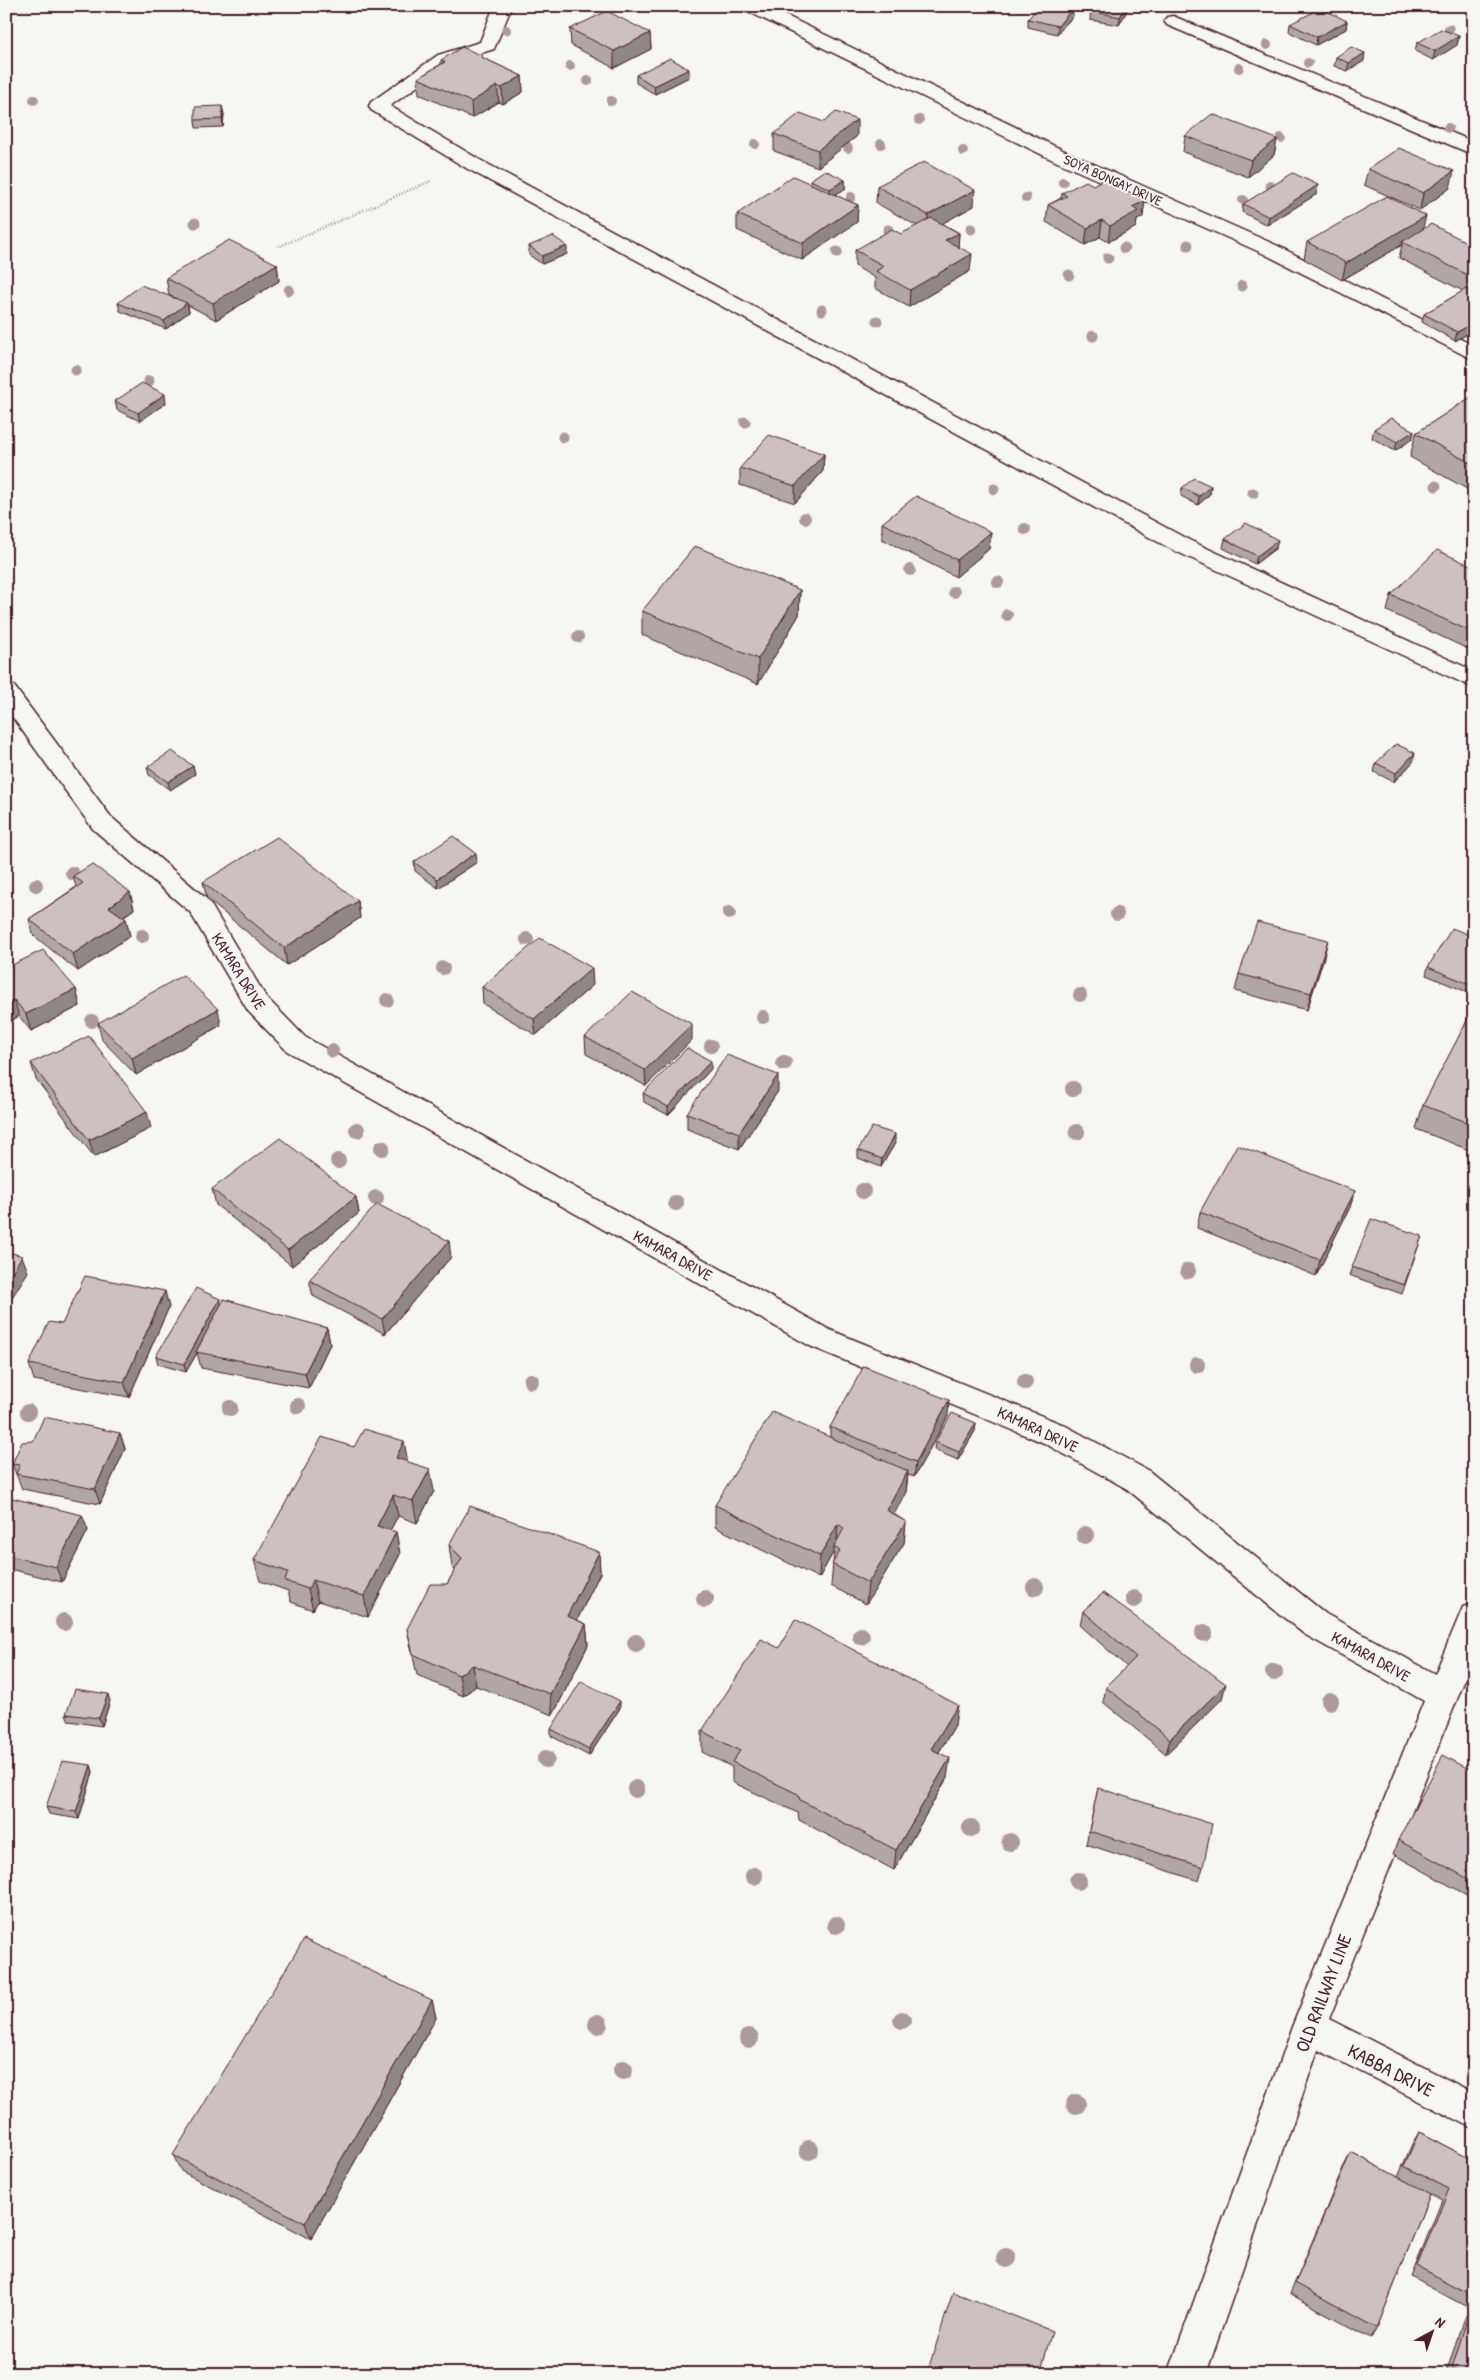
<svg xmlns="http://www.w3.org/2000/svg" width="1480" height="2380" font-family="'Patrick Hand',sans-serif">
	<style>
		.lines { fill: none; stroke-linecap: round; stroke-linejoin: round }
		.minor-casing { stroke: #4a1f2b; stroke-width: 3 }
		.path { stroke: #4a1f2b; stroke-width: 2.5; stroke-dasharray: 0.5 2.5; stroke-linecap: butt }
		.minor { fill: #f6f6f2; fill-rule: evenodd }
		.tree { fill: #ac999c }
		.wall { fill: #afa6a5; stroke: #4a1f2b }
		.shaded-wall { fill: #8f8786; stroke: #4a1f2b }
		.building { fill: #ccc1c0; stroke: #4a1f2b }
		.labels { text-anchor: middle; stroke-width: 4; stroke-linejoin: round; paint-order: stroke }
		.far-street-label { font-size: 14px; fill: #4a1f2b; stroke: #f6f6f2 }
		.street-label { font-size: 16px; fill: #4a1f2b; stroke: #f6f6f2 }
		.near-street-label { font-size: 19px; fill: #4a1f2b; stroke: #f6f6f2 }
	</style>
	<rect width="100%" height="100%" fill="#f6f6f2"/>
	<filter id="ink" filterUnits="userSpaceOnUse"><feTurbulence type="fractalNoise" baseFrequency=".02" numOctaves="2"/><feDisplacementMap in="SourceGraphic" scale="10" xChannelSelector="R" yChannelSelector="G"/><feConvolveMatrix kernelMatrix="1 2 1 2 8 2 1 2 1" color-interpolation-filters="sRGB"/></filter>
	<g filter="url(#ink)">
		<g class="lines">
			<g class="minor-casing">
				<path id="minor" d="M494,6H512L494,49L450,63L390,106L480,160L1189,540L1474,671V688L1173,550L466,168L371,110L369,106L371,102L438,55L480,42Z
					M742,6H766L1069,153L1276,245L1474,346V360L1262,253L1055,161L745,10Z
					M1173,16L1474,142V155L1167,25L1164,21L1167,17Z
					M6,683L14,686L111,817L208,900L266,997L305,1037L830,1330L1064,1425L1149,1471L1326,1614L1435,1674L1463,1607L1474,1603V1657L1329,2019L1474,2093V2129L1318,2050L1206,2374H1168L1292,2027L1424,1701L1304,1634L1127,1489L1044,1443L810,1346L287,1051L248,1011L190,912L93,829L6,708Z"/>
			</g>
			<path class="path" d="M278,247L431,181"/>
			<use href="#minor" class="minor"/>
		</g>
		<g class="tree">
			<circle cx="1449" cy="29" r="5"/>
			<circle cx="506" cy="30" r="5"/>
			<circle cx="1267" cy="45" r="5"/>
			<circle cx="1308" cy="63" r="5"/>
			<circle cx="570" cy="66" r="5"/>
			<circle cx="1239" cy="68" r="5"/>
			<circle cx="588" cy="81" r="5"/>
			<circle cx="34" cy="100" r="5"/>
			<circle cx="611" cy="101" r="5"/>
			<circle cx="919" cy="120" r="5"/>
			<circle cx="1448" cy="128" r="5"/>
			<circle cx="1281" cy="138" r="5"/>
			<circle cx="755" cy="144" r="5"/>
			<circle cx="881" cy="144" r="5"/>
			<circle cx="848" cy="148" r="5"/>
			<circle cx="963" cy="151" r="5"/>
			<circle cx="1063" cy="182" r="5"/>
			<circle cx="1270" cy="185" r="5"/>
			<circle cx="851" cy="197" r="5"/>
			<circle cx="1026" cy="198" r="5"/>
			<circle cx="1243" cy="200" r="5"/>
			<circle cx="195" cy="223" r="5.5"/>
			<circle cx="971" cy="229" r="5.5"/>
			<circle cx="888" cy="230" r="5.5"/>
			<circle cx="1188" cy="245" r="5.5"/>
			<circle cx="1124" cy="248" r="5.5"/>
			<circle cx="837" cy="252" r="5.5"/>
			<circle cx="1108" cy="258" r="5.5"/>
			<circle cx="1069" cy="275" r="5.5"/>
			<circle cx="1242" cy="286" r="5.5"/>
			<circle cx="289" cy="290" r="5.5"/>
			<circle cx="822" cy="310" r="5.5"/>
			<circle cx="877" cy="321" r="5.5"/>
			<circle cx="1093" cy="336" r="5.5"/>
			<circle cx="76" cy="370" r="5.5"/>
			<circle cx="149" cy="381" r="5.5"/>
			<circle cx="745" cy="422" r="5.5"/>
			<circle cx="563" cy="437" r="5.5"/>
			<circle cx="1436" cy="486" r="5.5"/>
			<circle cx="994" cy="489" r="5.5"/>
			<circle cx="1253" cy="493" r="5.5"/>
			<circle cx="805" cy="518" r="6"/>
			<circle cx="1025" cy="529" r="6"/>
			<circle cx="910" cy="570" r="6"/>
			<circle cx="998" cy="582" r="6"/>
			<circle cx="954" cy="592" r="6"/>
			<circle cx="1007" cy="615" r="6"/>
			<circle cx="578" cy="637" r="6"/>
			<circle cx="72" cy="873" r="7"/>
			<circle cx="36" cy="885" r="7"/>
			<circle cx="729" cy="913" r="7"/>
			<circle cx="1117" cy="914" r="7"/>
			<circle cx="142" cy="936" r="7"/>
			<circle cx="527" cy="939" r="7"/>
			<circle cx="443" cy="968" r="7"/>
			<circle cx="1080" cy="995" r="7"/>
			<circle cx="387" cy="1000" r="7"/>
			<circle cx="763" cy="1017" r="7"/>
			<circle cx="92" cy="1021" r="7"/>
			<circle cx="711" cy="1046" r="7"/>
			<circle cx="332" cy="1051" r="7"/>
			<circle cx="784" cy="1063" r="8"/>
			<circle cx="1073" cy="1089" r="8"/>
			<circle cx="357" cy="1130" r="8"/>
			<circle cx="1077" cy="1132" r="8"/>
			<circle cx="382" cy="1148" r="8"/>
			<circle cx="338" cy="1161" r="8"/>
			<circle cx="863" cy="1191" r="8"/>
			<circle cx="376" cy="1198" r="8"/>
			<circle cx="676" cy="1203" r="8"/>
			<circle cx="1188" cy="1271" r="8"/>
			<circle cx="1197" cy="1365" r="8"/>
			<circle cx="531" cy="1381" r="8"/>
			<circle cx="1025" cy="1382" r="8"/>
			<circle cx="298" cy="1406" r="8"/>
			<circle cx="230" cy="1408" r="8"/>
			<circle cx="28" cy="1412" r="8"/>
			<circle cx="1085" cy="1535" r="9"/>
			<circle cx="1035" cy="1587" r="9"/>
			<circle cx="705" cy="1599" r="9"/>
			<circle cx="1134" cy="1599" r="9"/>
			<circle cx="64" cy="1622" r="9"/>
			<circle cx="1204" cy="1633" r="9"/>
			<circle cx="861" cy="1636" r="9"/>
			<circle cx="636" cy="1643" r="9"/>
			<circle cx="1274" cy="1672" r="9"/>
			<circle cx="1330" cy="1701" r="9"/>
			<circle cx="546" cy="1759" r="9"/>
			<circle cx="636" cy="1789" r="9"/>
			<circle cx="971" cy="1828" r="9"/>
			<circle cx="1010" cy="1842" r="9"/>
			<circle cx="754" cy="1876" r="9"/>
			<circle cx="1078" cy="1881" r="9"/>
			<circle cx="836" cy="1925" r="9"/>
			<circle cx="902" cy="2020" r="9"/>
			<circle cx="598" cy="2024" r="10"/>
			<circle cx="749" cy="2038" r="10"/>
			<circle cx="623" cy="2070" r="10"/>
			<circle cx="1076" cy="2104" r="10"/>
			<circle cx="809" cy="2150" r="10"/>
			<circle cx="1006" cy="2258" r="10"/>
		</g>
		<path class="wall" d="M1129,7L1119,25L1090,20L1091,11Z
			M1073,16L1057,34L1028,27V19Z
			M1347,21L1346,29L1316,45L1289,32L1290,24Z
			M570,29L650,33L651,49L614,68L571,45Z
			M1459,36L1457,45L1433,60L1415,51L1417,43Z
			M1336,57L1364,61L1347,71L1334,66Z
			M483,58L522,76L523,92L503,104L499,102L472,118L419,94L418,78L441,64V60Z
			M636,75L689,77L655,94L636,83Z
			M224,114L223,127L196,128L195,120Z
			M824,122L857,136L818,167L774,151V134Z
			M1185,136L1277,139L1274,155L1248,177L1183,152Z
			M1368,169L1450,188L1420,210L1364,185Z
			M810,180H845V189L834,195L858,205L857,222L802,260L737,230V214L810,184Z
			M877,186L974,206L942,223L959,233L958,247L970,271L909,307L875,288V278L855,266V250L901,234L917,226L876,203Z
			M1062,193L1143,217L1137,220L1136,227L1108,242L1100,237L1085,245L1046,222L1048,205L1061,198Z
			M1317,194L1267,225L1242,212L1243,204Z
			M1423,229L1474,246V330L1455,341L1422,322L1424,314L1463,291L1399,258L1402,245L1342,280L1304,259L1307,242Z
			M529,246L567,254L542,264L529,255Z
			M277,264L279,281L216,320L188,305L189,312L166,329L120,311L118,303L177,299L169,295L166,278Z
			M1474,331V345L1471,343Z
			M1474,395V493L1410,457L1416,433Z
			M115,401L166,403L140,421L117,410Z
			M1374,429L1414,431L1412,439L1395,451L1372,438Z
			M824,454L823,471L795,503L740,485V468Z
			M1211,486L1210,494L1198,505L1181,496L1182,488Z
			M882,523L991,532L989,549L956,577L882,539Z
			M1225,539L1276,548L1255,564L1223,548Z
			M1474,567V652L1387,611L1391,595Z
			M800,590L799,615L758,684L642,635V611Z
			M1413,762L1394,782L1374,772L1376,763Z
			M193,766L195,774L170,790L149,775L147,767Z
			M414,862H477L438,888L415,871Z
			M73,876L130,892L134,909L123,917L126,919L130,936L78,971L33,935L29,919L76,887Z
			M203,882L358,901L360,918L287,965L207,899Z
			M1474,937V995L1426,975L1428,967Z
			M1324,957L1307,1010L1235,991L1239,974Z
			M6,968L76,989L80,1006L31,1031L19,1016L7,1023Z
			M593,985L536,1035L483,1004L482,987Z
			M1474,1009V1152L1416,1129L1423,1105Z
			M98,1023L221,1025L136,1075L102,1040Z
			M585,1037L692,1040L646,1086L586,1054Z
			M31,1063L151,1128L94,1157L36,1079Z
			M711,1069L668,1115L644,1102L643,1093Z
			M778,1091L739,1149L687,1129V1113Z
			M895,1143L881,1167L858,1158V1150Z
			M212,1189L356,1197L359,1213L292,1266L216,1205Z
			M1355,1191L1350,1207L1316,1276L1197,1228L1200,1212Z
			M1422,1236L1402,1294L1349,1275L1352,1267Z
			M451,1257L385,1334L313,1296L309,1280Z
			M220,1299L221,1305L327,1328L330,1344L309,1388L201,1368L197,1353L186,1372L158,1364L156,1356Z
			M169,1307L129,1397L34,1380L29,1364L62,1324Z
			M948,1416L914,1477L908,1475L906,1492L894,1514L906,1522L904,1543L866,1604L831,1586L834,1551L819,1578L715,1527V1505L830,1437V1427Z
			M976,1423L975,1431L958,1460L934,1450L935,1442Z
			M120,1433L125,1449L100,1504L22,1489L12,1464Z
			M354,1447L408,1462L434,1491L417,1523L398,1516L390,1530L396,1532L400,1554L368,1617L318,1601L313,1610L291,1602L288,1591L260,1581L254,1560Z
			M6,1508L88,1530L62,1582L6,1568Z
			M449,1545L599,1552L600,1573L577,1620L586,1624L588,1645L553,1715L476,1686L463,1696L417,1675L407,1629L447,1584L455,1570L452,1567Z
			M1083,1611L1222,1699L1166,1754L1103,1702L1106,1687L1127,1667L1080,1625Z
			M779,1648L955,1725L939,1752L947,1778L894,1870L799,1820L798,1813L732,1782V1767L702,1752V1731Z
			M110,1701L102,1726L69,1721L66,1714Z
			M620,1708L589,1756L551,1736V1729Z
			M91,1765L93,1772L79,1819L49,1814L46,1807Z
			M1474,1772V1899L1393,1854L1398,1840Z
			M1098,1788L1203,1867L1199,1881L1086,1844Z
			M432,2000L436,2018L311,2239L181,2171L173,2155Z
			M1419,2132L1474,2161L1472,2295L1465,2306L1411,2277L1442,2200L1430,2194L1377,2328L1371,2338L1290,2294L1345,2164L1351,2152L1398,2177L1412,2144Z
			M1470,2310L1474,2374H1446L1463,2320Z
			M928,2370L1040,2374H927Z"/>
		<path class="shaded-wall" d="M1126,6H1129V7L1119,25L1120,17Z
			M1073,8V16L1057,34L1058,26Z
			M1347,21L1346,29L1316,45L1317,37Z
			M650,33L651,49L614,68V51Z
			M1459,36L1457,45L1433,60L1435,51Z
			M1365,53L1364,61L1347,71L1349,63Z
			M689,69V77L655,94L654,86Z
			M522,76L523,92L503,104L502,88Z
			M497,86L499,102L472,118L471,102Z
			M222,106L224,114L223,127L222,119Z
			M857,120V136L818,167V150Z
			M1277,139L1274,155L1248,177L1251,160Z
			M1454,171L1450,188L1420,210L1423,193Z
			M845,180V189L829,198L830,189Z
			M1318,185L1317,194L1267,225L1269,217Z
			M975,190L974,206L927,232L928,215Z
			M1145,201L1143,217L1137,220L1136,227L1108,242L1110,226L1132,207Z
			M858,205L857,222L802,260L803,243Z
			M1426,216L1422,232L1402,242V245L1342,280L1346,263Z
			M1102,220L1100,237L1085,245L1087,228Z
			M959,233L958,249L945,240Z
			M567,246V254L542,264V256Z
			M972,254L970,271L909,307L910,290Z
			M277,264L279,281L216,320L213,303Z
			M187,303L189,312L166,329L164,321Z
			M1474,323V330L1455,341L1457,332Z
			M165,394L166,403L140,421L138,413Z
			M1414,431L1412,439L1395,451L1397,442Z
			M824,454L823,471L795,503V486Z
			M1211,486L1210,494L1198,505L1199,496Z
			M991,532L989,549L956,577L957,560Z
			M1278,540L1276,548L1255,564L1257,556Z
			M800,590L799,615L758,684V659Z
			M1415,753L1413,762L1394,782L1396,773Z
			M193,766L195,774L170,790L168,782Z
			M476,853L477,862L438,888L437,879Z
			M130,892L134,909L113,923L109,907Z
			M358,901L360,918L287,965L284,948Z
			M126,919L130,936L78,971L73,954Z
			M1328,940L1324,957L1307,1010L1311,993Z
			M592,968L593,985L536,1035L534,1019Z
			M76,989L80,1006L31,1031L26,1014Z
			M14,1000L19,1016L7,1023L6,1004Z
			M218,1009L221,1025L136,1075L132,1058Z
			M692,1024V1040L646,1086L645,1070Z
			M711,1061V1069L668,1115V1107Z
			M778,1075V1091L739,1149V1133Z
			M147,1112L151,1128L94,1157L89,1140Z
			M895,1134V1143L881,1167L882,1159Z
			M1355,1191L1350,1207L1316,1276L1320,1260Z
			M356,1197L359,1213L292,1266L288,1250Z
			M449,1241L451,1257L385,1334L382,1319Z
			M22,1256L28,1272L6,1307V1282Z
			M165,1291L169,1307L129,1397L124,1382Z
			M220,1299L222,1308L196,1352L197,1353L186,1372L184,1364Z
			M327,1328L330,1344L309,1388L305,1373Z
			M949,1400L948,1416L914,1477L916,1462Z
			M976,1423L975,1431L958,1460L959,1452Z
			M120,1433L125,1449L100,1504L95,1489Z
			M404,1441L408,1463L396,1458Z
			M430,1469L434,1491L417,1523L413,1501Z
			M908,1471L906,1492L885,1531L886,1510Z
			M393,1495L398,1516L381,1547L377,1526Z
			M82,1515L88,1530L62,1582L56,1567Z
			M906,1522L904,1543L866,1604L868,1583Z
			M838,1524L837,1545L834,1547V1551L819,1578L820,1556Z
			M396,1532L400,1554L368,1617L364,1596Z
			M599,1552L600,1573L569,1637L567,1616Z
			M313,1580L318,1601L313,1610L308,1589Z
			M586,1624L588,1645L553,1715L550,1694Z
			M473,1665L476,1686L463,1696L459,1675Z
			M1226,1684L1222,1699L1166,1754L1170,1739Z
			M108,1694L110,1701L102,1726L99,1718Z
			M620,1701V1708L589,1756V1749Z
			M958,1705L955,1725L929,1769L931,1749Z
			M950,1758L947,1778L894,1870L896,1850Z
			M91,1765L93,1772L79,1819L76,1812Z
			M432,2000L436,2018L311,2239L305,2223Z"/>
		<path class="building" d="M1039,6H1067L1073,8L1058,26L1028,19Z
			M1094,6H1126L1120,17L1091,11Z
			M1321,8L1347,21L1317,37L1290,24Z
			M607,11L650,33L614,51L570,29Z
			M1441,29L1459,36L1435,51L1417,43Z
			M462,47L483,56L481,57L522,76L502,88L497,86L471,102L418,78L445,62L441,60Z
			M1351,47L1365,53L1349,63L1336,57Z
			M670,58L689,69L654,86L636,75Z
			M222,106V119L195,120V107Z
			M836,112L857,120L818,150L774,134L800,113L824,122Z
			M1212,114L1277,139L1251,160L1185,136Z
			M1399,148L1454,171L1423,193L1368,169Z
			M924,162L975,190L928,215L877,186Z
			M825,170L845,180L830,189L810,180Z
			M1293,173L1318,185L1269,217L1243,204Z
			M793,176L858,205L803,243L737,214Z
			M1106,178L1145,201L1132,207L1138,211L1110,226L1102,220L1087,228L1048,205L1067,196L1062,193L1086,181L1093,185Z
			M1387,196L1426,216L1346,263L1307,242Z
			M931,218L959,233L945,240L972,254L910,290L876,271L884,266L855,250L892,229L901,234Z
			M1431,224L1474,246V278L1402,242Z
			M553,236L567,246L542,256L529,246Z
			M229,240L277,264L213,303L166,278Z
			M141,285L187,303L164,321L118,303Z
			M1466,289L1474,294V323L1457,332L1424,314Z
			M142,383L165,394L138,413L115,401Z
			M1474,395V465L1416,433Z
			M1391,418L1414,431L1397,442L1374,429Z
			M769,435L824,454L795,486L740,468Z
			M1194,478L1211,486L1199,496L1182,488Z
			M916,496L991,532L957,560L882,523Z
			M1246,523L1278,540L1257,556L1225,539Z
			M695,546L800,590L758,659L642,611Z
			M1437,550L1474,567V633L1391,595Z
			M1396,744L1415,753L1396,773L1376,763Z
			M172,751L193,766L168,782L147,767Z
			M453,836L476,853L437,879L414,862Z
			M277,837L358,901L284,948L203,882Z
			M92,864L130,892L109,907L126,919L73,954L29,919L83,883L73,876Z
			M1257,922L1328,940L1311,993L1239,974Z
			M1452,928L1474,937V986L1428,967Z
			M540,938L592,968L534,1019L482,987Z
			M43,950L76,989L26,1014L14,1000L6,1004V968Z
			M183,975L218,1009L132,1058L98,1023Z
			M632,992L692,1024L645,1070L585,1037Z
			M1473,1009H1474V1125L1423,1105Z
			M89,1036L147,1112L89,1140L31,1063Z
			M687,1048L711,1061L668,1107L643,1093Z
			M727,1055L778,1075L739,1133L687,1113Z
			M872,1127L895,1134L882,1159L858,1150Z
			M280,1138L356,1197L288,1250L212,1189Z
			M1237,1145L1355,1191L1320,1260L1200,1212Z
			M377,1204L449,1241L382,1319L309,1280Z
			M1371,1219L1422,1236L1404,1285L1352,1267Z
			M6,1251L22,1256L6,1282Z
			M85,1276L165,1291L124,1382L29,1364L49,1322L62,1324Z
			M196,1288L220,1299L184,1364L156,1356Z
			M224,1299L327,1328L305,1373L196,1352Z
			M864,1366L949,1400L916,1462L830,1427Z
			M772,1412L908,1471L886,1510L906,1522L868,1583L832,1564L840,1551L834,1547L844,1528L838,1524L820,1556L715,1505Z
			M952,1413L976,1423L959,1452L935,1442Z
			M44,1417L120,1433L95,1489L16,1474L20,1465L12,1464L22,1442L33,1441Z
			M364,1429L404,1441L396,1458L430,1469L413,1501L393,1495L377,1526L396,1532L364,1596L313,1580L308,1589L285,1581L288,1572L254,1560L322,1437L354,1447Z
			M12,1498L82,1515L56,1567L6,1555V1508Z
			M470,1506L599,1552L567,1616L586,1624L550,1694L473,1665L459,1675L413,1654L407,1629L430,1584H447L462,1558L449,1545Z
			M1103,1593L1226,1684L1170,1739L1106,1687L1136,1657L1083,1611Z
			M795,1619L958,1705L931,1749L950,1758L896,1850L800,1800L798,1794L732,1762L740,1751L702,1731L761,1639L779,1648Z
			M581,1681L620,1701L589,1749L551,1729Z
			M75,1689L108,1694L99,1718L66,1714Z
			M1443,1755L1474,1772V1882L1398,1840Z
			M62,1761L91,1765L76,1812L46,1807Z
			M1098,1788L1212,1824L1203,1867L1089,1831Z
			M304,1939L432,2000L305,2223L173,2155Z
			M1419,2132L1474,2161V2291L1472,2295L1417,2266L1449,2189L1404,2166Z
			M1351,2152L1430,2194L1377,2328L1295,2283Z
			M953,2292L1052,2331L1040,2374H937L928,2370Z
			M1470,2310L1474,2311V2374H1463L1452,2368Z"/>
	</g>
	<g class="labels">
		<g class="far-street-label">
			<text transform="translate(1113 180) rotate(24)" y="5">SOYA BONGAY DRIVE</text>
		</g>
		<g class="street-label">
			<text transform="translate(239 971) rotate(58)" y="6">KAMARA DRIVE</text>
			<text transform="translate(673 1255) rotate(29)" y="6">KAMARA DRIVE</text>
			<text transform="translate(1038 1429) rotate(25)" y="6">KAMARA DRIVE</text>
			<text transform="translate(1371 1656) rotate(29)" y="6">KAMARA DRIVE</text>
		</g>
		<g class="near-street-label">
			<text transform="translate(1323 1993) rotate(-69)" y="7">OLD RAILWAY LINE</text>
			<text transform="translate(1391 2070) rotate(27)" y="7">KABBA DRIVE</text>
		</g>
	</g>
	<rect width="1480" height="2380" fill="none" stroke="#f6f6f2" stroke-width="25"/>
	<rect x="12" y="12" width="1455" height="2355" fill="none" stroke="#4a1f2b" stroke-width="2" filter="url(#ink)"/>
	<g transform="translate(1432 2332) rotate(40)" stroke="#f6f6f2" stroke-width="4" paint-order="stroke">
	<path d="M0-4L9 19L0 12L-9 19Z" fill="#4a1f2b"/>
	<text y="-8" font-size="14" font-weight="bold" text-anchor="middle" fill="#4a1f2b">N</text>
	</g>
</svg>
